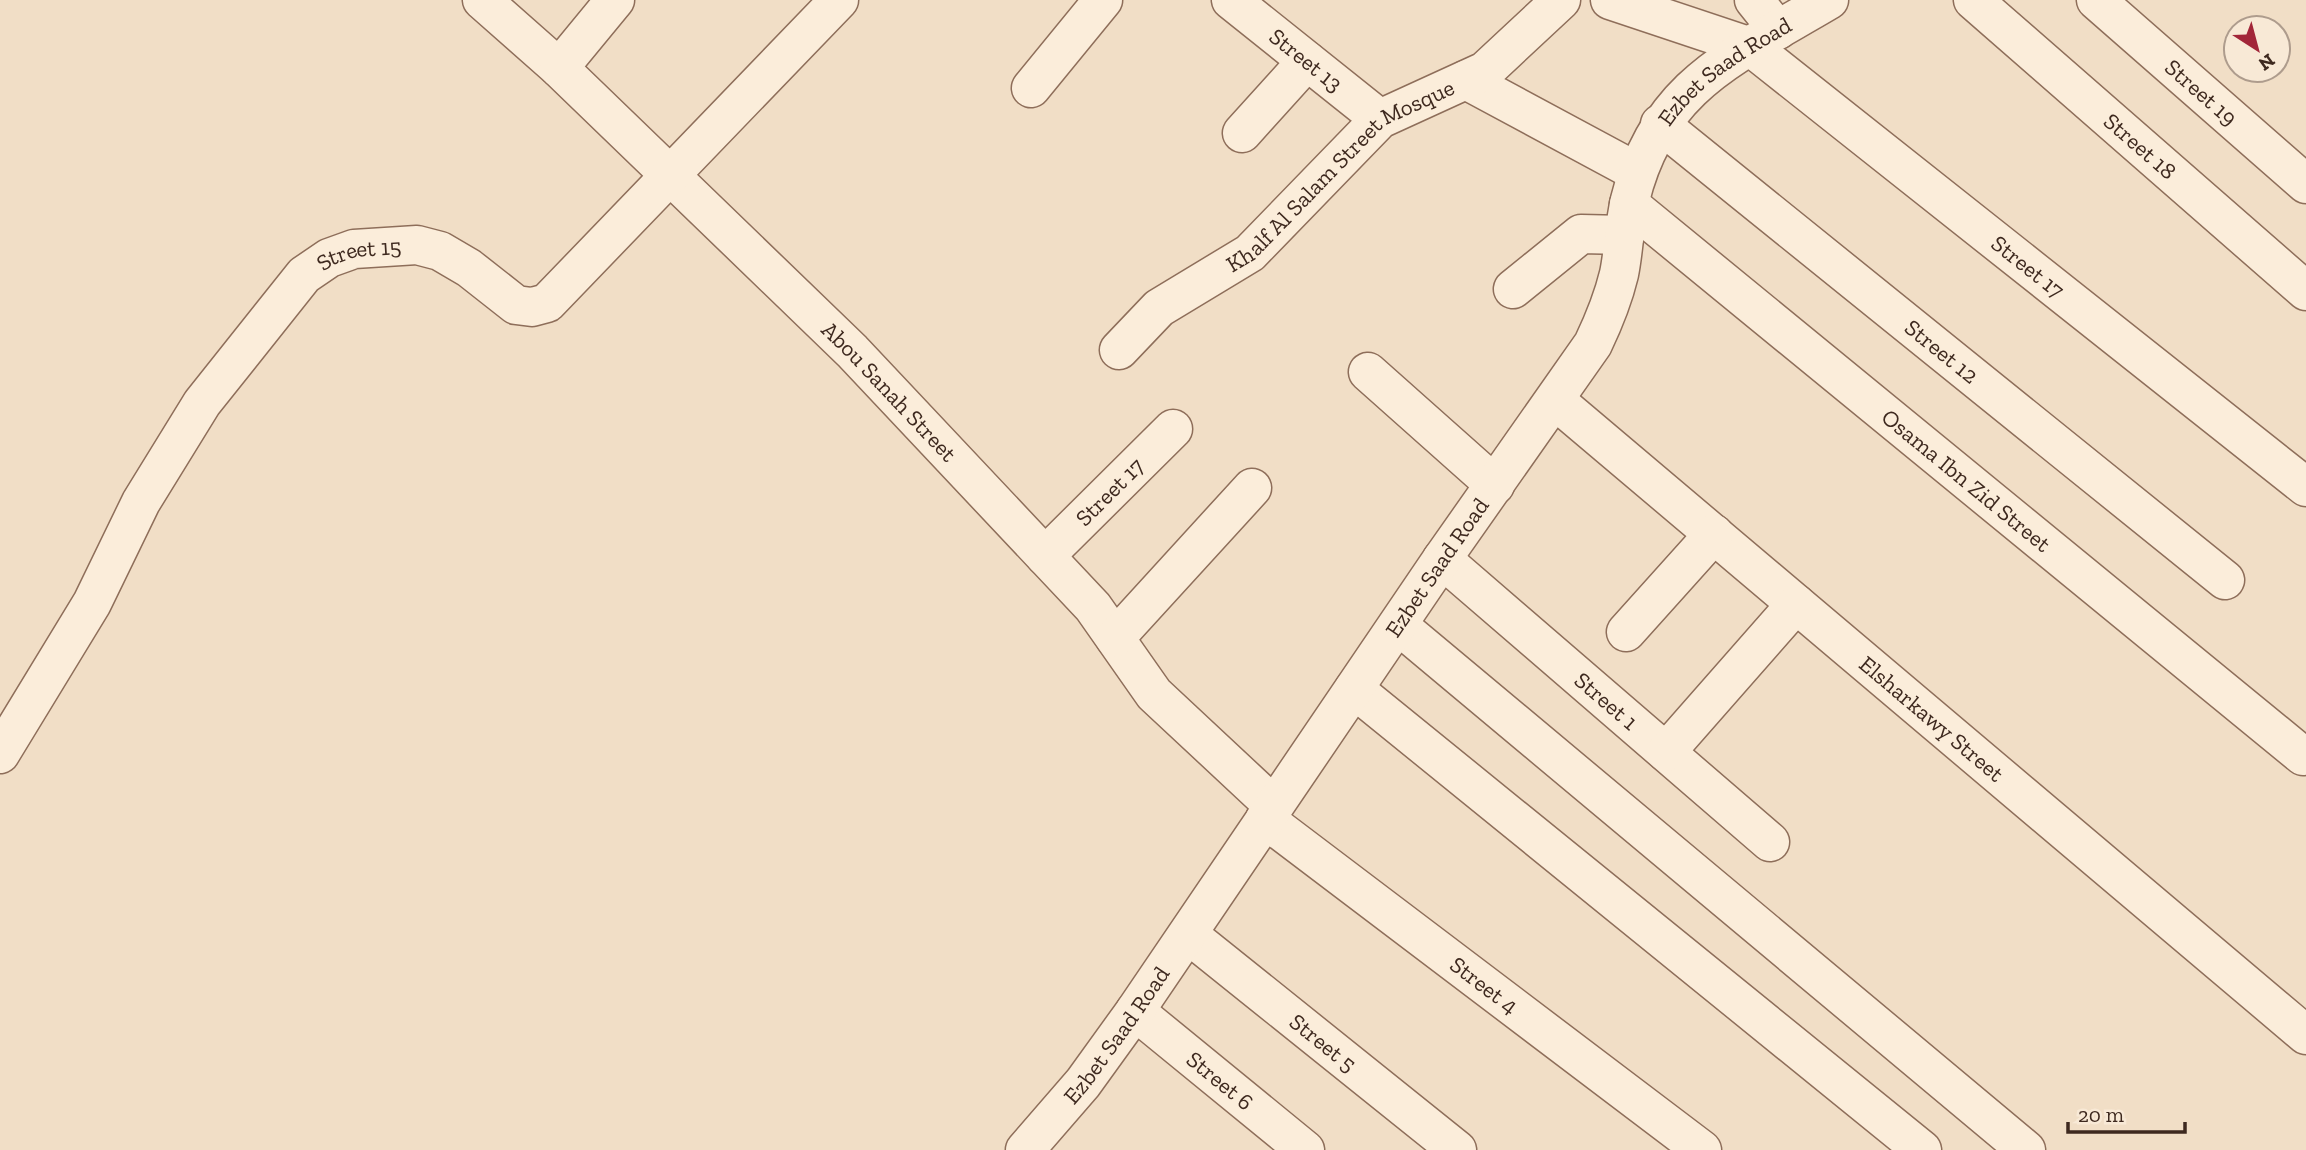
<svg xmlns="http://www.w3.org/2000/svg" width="2306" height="1150" font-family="'Zilla Slab',serif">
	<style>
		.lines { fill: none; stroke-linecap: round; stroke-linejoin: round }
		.street-casing { stroke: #8e6e5a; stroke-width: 41 }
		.street { stroke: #fbedda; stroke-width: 38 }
		.labels { text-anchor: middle; stroke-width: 5; stroke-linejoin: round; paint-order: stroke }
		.street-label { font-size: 23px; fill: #3e291f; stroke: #f8e9d6 }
	</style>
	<rect width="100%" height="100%" fill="#f1dec6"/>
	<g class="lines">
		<g class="street-casing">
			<g id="street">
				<path id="s1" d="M482,0L559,68L852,351L1093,607L1154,694L1274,806"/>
				<path id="s2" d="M1231,0L1380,119"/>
				<path id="s3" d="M1610,0L1751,47L2306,487"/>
				<path d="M1754,0L1778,30"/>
				<path id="s4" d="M1973,0L2306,291"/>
				<path id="s5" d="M2096,0L2306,184"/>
				<path d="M559,68L615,0"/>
				<path d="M1466,80L1637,172"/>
				<path d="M1031,88L1103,0"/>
				<path id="s6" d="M1660,124L2225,580"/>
				<path d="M1242,133L1307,61"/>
				<path id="s7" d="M1629,204L2303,756"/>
				<path d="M1513,289L1581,234L1625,235"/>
				<path id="s8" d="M1119,350L1159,308L1250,253L1380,119L1485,71L1561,0"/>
				<path d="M1368,372L1495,485"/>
				<path id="s9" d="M1556,401L2306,1035"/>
				<path id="s10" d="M1045,556L1173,429"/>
				<path id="s11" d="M1442,559L1770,842"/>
				<path d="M1398,625L2026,1150"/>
				<path d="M1626,632L1714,534"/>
				<path d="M1115,638L1252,488"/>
				<path d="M1354,689L1922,1150"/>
				<path d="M1666,752L1796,604"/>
				<path id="s12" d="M0,754L92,603L141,502L202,403L304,275L329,258L354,249L417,245L440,251L469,268L516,305L532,307L547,303L839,0"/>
				<path id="s13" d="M1265,819L1702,1150"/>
				<path id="s14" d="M1189,935L1457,1150"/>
				<path id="s15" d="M1135,1011L1305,1150"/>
				<path id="s16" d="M1025,1150L1083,1083L1135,1011L1442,559L1593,344C1604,321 1613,299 1619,274C1624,250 1624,225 1630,200C1658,84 1735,56 1829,0"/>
			</g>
		</g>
		<use href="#street" class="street"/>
	</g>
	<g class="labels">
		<g class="street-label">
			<text dy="8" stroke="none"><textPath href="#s2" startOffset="96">Street 13</textPath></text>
			<text dy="8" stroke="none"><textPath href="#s16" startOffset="1302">Ezbet Saad Road</textPath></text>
			<text dy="8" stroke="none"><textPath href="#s5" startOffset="140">Street 19</textPath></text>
			<text dy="8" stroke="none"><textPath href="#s4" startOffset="222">Street 18</textPath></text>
			<text dy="8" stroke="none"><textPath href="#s8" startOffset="285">Khalf Al Salam Street Mosque</textPath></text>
			<text dy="8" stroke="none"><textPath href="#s12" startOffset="630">Street 15</textPath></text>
			<text dy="8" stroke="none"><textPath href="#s3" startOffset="502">Street 17</textPath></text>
			<text dy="8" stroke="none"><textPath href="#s6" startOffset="362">Street 12</textPath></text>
			<text dy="8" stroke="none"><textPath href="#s1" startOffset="565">Abou Sanah Street</textPath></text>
			<text dy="8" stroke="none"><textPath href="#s7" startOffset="436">Osama Ibn Zid Street</textPath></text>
			<text dy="8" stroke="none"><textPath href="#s10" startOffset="91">Street 17</textPath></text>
			<text dy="8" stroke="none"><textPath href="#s16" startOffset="714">Ezbet Saad Road</textPath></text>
			<text dy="8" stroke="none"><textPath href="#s11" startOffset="217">Street 1</textPath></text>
			<text dy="8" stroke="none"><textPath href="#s9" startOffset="492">Elsharkawy Street</textPath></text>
			<text dy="8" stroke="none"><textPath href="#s13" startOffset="275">Street 4</textPath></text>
			<text dy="8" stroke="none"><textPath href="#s16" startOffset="147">Ezbet Saad Road</textPath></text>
			<text dy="8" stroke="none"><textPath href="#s14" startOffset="172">Street 5</textPath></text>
			<text dy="8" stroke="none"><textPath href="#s15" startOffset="110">Street 6</textPath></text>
		</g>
	</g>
	<g transform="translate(2257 49) rotate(144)"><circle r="33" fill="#f8e9d6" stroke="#ae9c8d" stroke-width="2"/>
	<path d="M0-5L12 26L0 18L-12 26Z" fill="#a22639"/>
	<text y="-10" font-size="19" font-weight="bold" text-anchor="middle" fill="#3e291f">N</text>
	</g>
	<path d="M2068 1122v10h117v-10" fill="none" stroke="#3e291f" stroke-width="3.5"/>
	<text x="2078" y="1122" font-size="21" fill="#3e291f" stroke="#f8e9d6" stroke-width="5" paint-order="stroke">20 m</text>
</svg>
